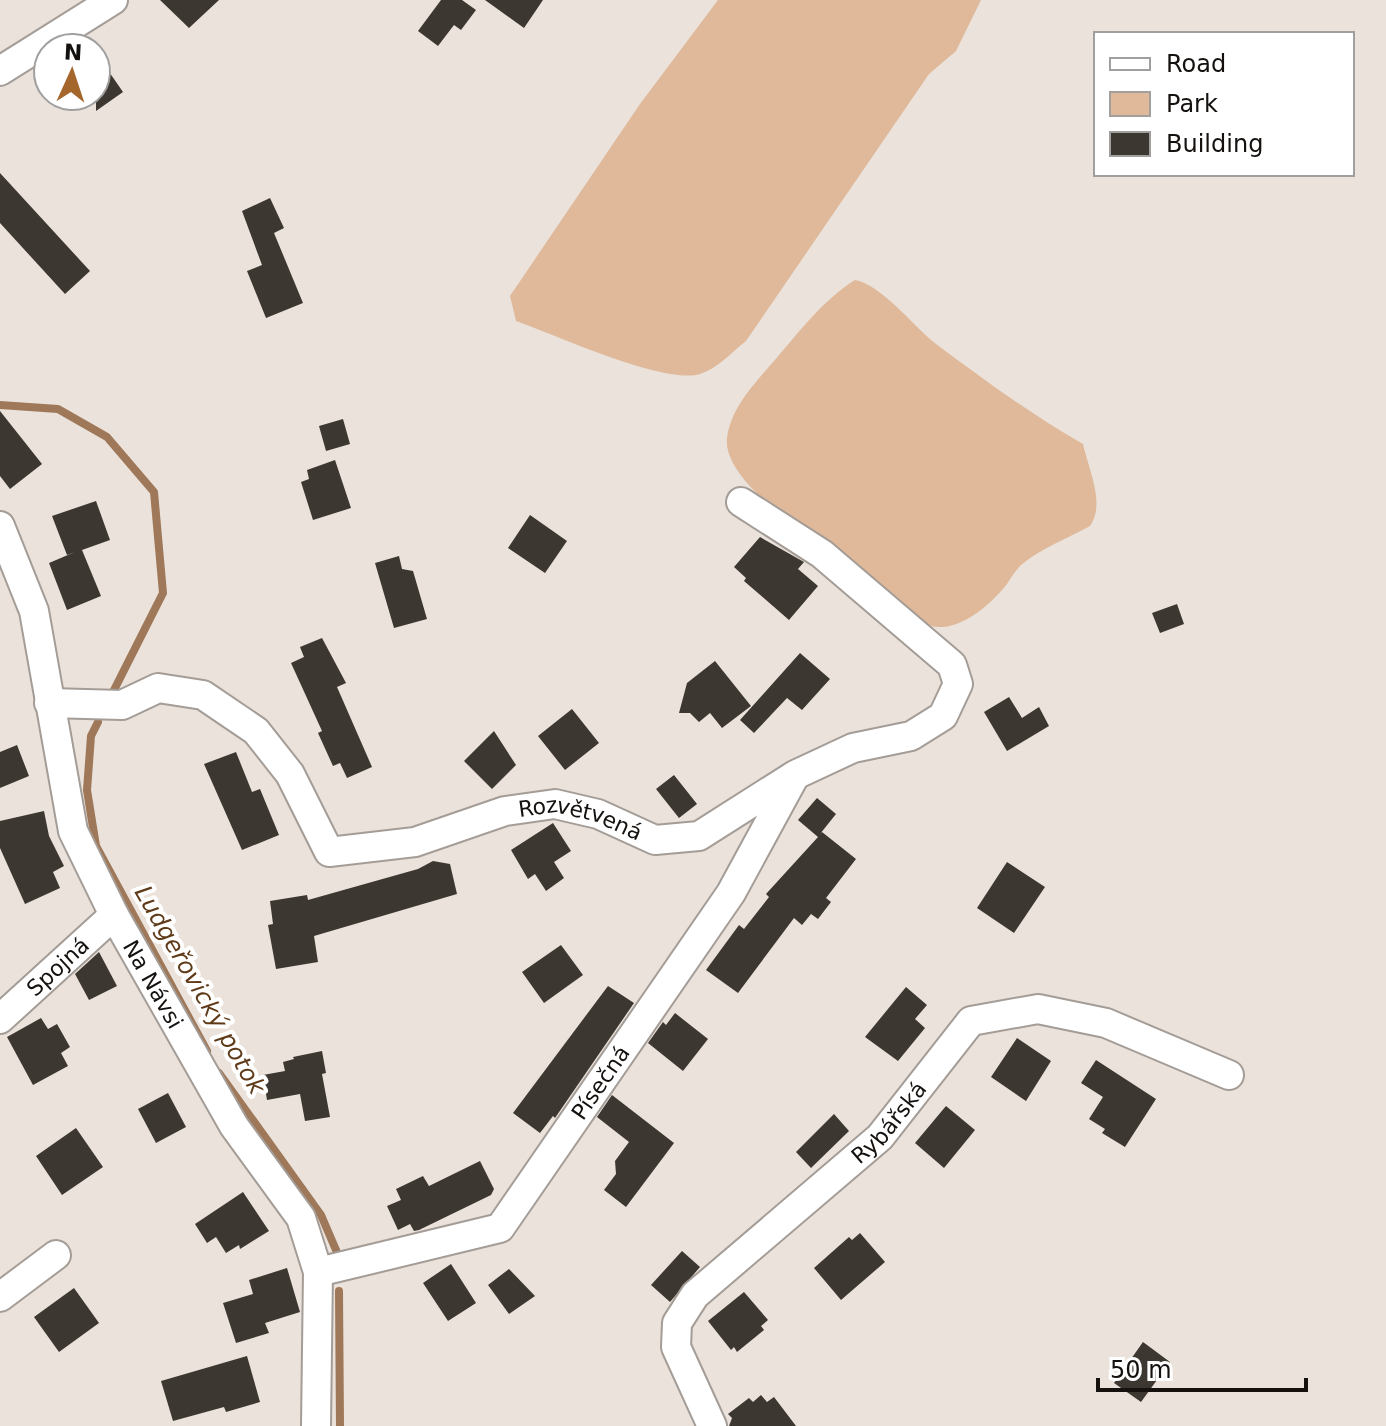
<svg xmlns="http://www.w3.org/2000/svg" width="1386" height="1426" font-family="'DejaVu Sans',sans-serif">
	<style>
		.green { fill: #dfb99a }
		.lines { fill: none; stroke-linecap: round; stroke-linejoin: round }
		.stream { stroke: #9e7858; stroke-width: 8 }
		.building { fill: #3d3731 }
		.street-casing { stroke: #a49c96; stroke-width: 32 }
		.street { stroke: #fff; stroke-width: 28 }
		.labels { text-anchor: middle; stroke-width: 8; stroke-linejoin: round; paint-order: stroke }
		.street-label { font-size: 22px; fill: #14110f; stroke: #fff }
		.water-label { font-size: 24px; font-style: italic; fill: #5e3a19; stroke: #fff }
	</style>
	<rect width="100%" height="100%" fill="#eae2db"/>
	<path class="green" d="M718,0H981L956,51L929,74L746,341C732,352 717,369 700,374C664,385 556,335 516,321L510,296L640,104Z
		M855,280C882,285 914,327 936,344C983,379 1032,415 1083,444C1088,468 1106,504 1090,526C1068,538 1040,549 1021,565C1016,570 1011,578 1007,584C992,603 967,625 943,627C911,629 889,590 865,574C830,550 722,486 727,438C731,407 755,383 774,361C797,334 824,299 855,280Z"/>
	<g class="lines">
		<path class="stream" d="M0,405L58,409L107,437L154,492L163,593L111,696
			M98,722L91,736L87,790L96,846L207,1051
			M219,1073L321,1215L339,1257
			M339,1291L340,1426"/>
	</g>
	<path class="building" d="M160,0H219L189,28Z
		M441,0H462L476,10L461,30L454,25L438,46L418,31Z
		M485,0H543L524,28Z
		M96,53L123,92L96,111Z
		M0,173L90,271L65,294L0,223Z
		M270,198L284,228L274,233L303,303L266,318L247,271L262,265L242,211Z
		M0,411L42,464L10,489L0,476Z
		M343,419L350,444L326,451L319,426Z
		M335,460L351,508L313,520L301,482L309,479L307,470Z
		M96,501L110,540L82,550L101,596L67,610L49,563L75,552L67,555L52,516Z
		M530,515L567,541L545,573L508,548Z
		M760,537L804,562L798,569L818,586L789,620L744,581L746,578L734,567Z
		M399,556L402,569L413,571L427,619L394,628L375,563Z
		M1177,604L1184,624L1160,633L1152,613Z
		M322,638L346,683L337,687L372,767L347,778L340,763L333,766L318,733L322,731L291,663L304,657L300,647Z
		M800,653L830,679L802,710L787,698L754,733L740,720Z
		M715,661L751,706L722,728L710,713L699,722L690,713H679L687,683Z
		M1009,697L1022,718L1039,707L1049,726L1007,751L984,712Z
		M572,709L599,743L565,770L538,736Z
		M494,731L516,765L492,789L464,761Z
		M17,745L29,776L0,788V752Z
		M236,752L252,792L260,789L279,835L242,850L204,764Z
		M674,775L697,804L679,818L656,789Z
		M817,798L836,814L820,834L822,832L856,859L826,898L831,902L818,919L811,914L802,925L794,918L738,993L706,970L739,925L744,929L769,897L766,894L818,837L798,820Z
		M44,811L49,836L64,866L53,872L60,888L25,904L0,848V821Z
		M553,823L571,851L554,862L564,878L546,891L535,874L528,879L511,850Z
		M433,861L450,864L457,894L314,936L318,962L276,969L268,925L273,924L270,901L307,895L308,900L418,869Z
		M1007,862L1045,887L1014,933L977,908Z
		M561,945L583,975L544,1003L522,972Z
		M99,952L117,986L89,1000L75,974Z
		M608,986L634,1003L555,1118L553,1116L540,1133L513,1113Z
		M906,987L927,1005L915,1019L925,1028L898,1061L865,1037Z
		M675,1013L708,1039L683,1071L648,1043L663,1022L666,1025Z
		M41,1018L48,1029L57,1024L70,1047L61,1053L68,1066L33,1085L7,1037Z
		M1017,1038L1051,1061L1026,1101L991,1077Z
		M322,1051L326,1073L322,1074L330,1117L305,1121L300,1094L267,1100L263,1075L285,1071L283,1062L294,1059L293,1057Z
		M1096,1060L1156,1099L1125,1147L1102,1133L1105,1129L1089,1119L1103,1097L1081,1083Z
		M168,1093L186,1127L156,1143L138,1109Z
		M612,1095L674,1143L626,1207L604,1190L616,1174L615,1161L629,1142L597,1117Z
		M946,1106L975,1130L944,1168L915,1143Z
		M834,1114L849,1131L811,1168L796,1152Z
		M76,1128L103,1167L62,1195L36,1156Z
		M480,1161L494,1189L491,1195L419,1230L414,1231L410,1224L398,1230L387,1206L401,1200L396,1189L423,1176L429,1186Z
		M243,1192L269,1231L240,1249L239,1245L226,1253L216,1237L207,1243L195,1224Z
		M860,1233L885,1262L841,1300L814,1268L849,1237L852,1240Z
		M682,1251L700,1267L670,1302L651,1285Z
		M451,1264L476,1303L448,1321L423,1283Z
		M287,1268L300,1312L265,1323L269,1333L236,1343L223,1303L253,1294L249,1280Z
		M509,1269L535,1296L509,1314L488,1285Z
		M74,1288L99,1323L59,1352L34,1317Z
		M744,1292L768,1320L761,1326L764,1330L737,1352L734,1347L731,1350L708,1321Z
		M1143,1342L1170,1362L1141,1402L1114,1383Z
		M247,1356L260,1402L226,1412L224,1407L173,1421L161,1381Z
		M761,1395L767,1402L774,1397L796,1426H729L732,1418L728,1414L749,1398L753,1402Z"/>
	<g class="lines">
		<g class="street-casing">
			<g id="street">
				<path d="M0,71L113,0"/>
				<path id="s1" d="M0,526L34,611L73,831L114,915L234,1126L301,1218L318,1272L316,1426"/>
				<path id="s2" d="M49,703L122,705L158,688L203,695L256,731L290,774L329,852L415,842L505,811L555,804L598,814L655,840L699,836L795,775L853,748L911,736L943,716L958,684L952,665L822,554L741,502"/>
				<path id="s3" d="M0,1019L114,915"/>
				<path id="s4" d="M318,1272L500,1228L731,893L793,779"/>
				<path d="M0,1297L56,1255"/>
				<path id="s5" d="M712,1426L676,1347L677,1323L695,1295L880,1137L971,1021L1038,1009L1106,1023L1229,1075"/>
			</g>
		</g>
		<use href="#street" class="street"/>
	</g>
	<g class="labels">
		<g class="street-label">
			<text dy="8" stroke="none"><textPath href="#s2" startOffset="624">Rozvětvená</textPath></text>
			<text dy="8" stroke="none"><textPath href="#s3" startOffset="78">Spojná</textPath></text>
			<text dy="8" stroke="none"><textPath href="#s1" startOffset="488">Na Návsi</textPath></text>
			<text dy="8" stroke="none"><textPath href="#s4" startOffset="364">Písečná</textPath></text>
			<text dy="8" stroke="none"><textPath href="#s5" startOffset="404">Rybářská</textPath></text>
		</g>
		<g class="water-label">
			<text transform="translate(200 990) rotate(60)" y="8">Ludgeřovický potok</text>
		</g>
	</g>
	<rect x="1094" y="32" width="260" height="144" fill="#ffffff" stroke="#a1a09f" stroke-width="2"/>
	<rect x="1110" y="58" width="40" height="12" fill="#ffffff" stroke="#a1a09f" stroke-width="2"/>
	<text x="1166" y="72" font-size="24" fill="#14110f">Road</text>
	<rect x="1110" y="92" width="40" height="24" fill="#dfb99a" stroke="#a1a09f" stroke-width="2"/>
	<text x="1166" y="112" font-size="24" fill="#14110f">Park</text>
	<rect x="1110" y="132" width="40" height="24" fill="#3d3731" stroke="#a1a09f" stroke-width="2"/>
	<text x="1166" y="152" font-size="24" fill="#14110f">Building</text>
	<g transform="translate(72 72) rotate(3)"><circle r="38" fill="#ffffff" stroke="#a1a09f" stroke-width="2"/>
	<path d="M0-6L14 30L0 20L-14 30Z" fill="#a4662b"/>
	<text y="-12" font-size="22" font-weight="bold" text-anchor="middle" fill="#14110f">N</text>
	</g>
	<path d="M1098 1378v12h208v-12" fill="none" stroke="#14110f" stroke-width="4"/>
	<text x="1110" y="1378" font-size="24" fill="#14110f" stroke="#ffffff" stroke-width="6" paint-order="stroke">50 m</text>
</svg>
